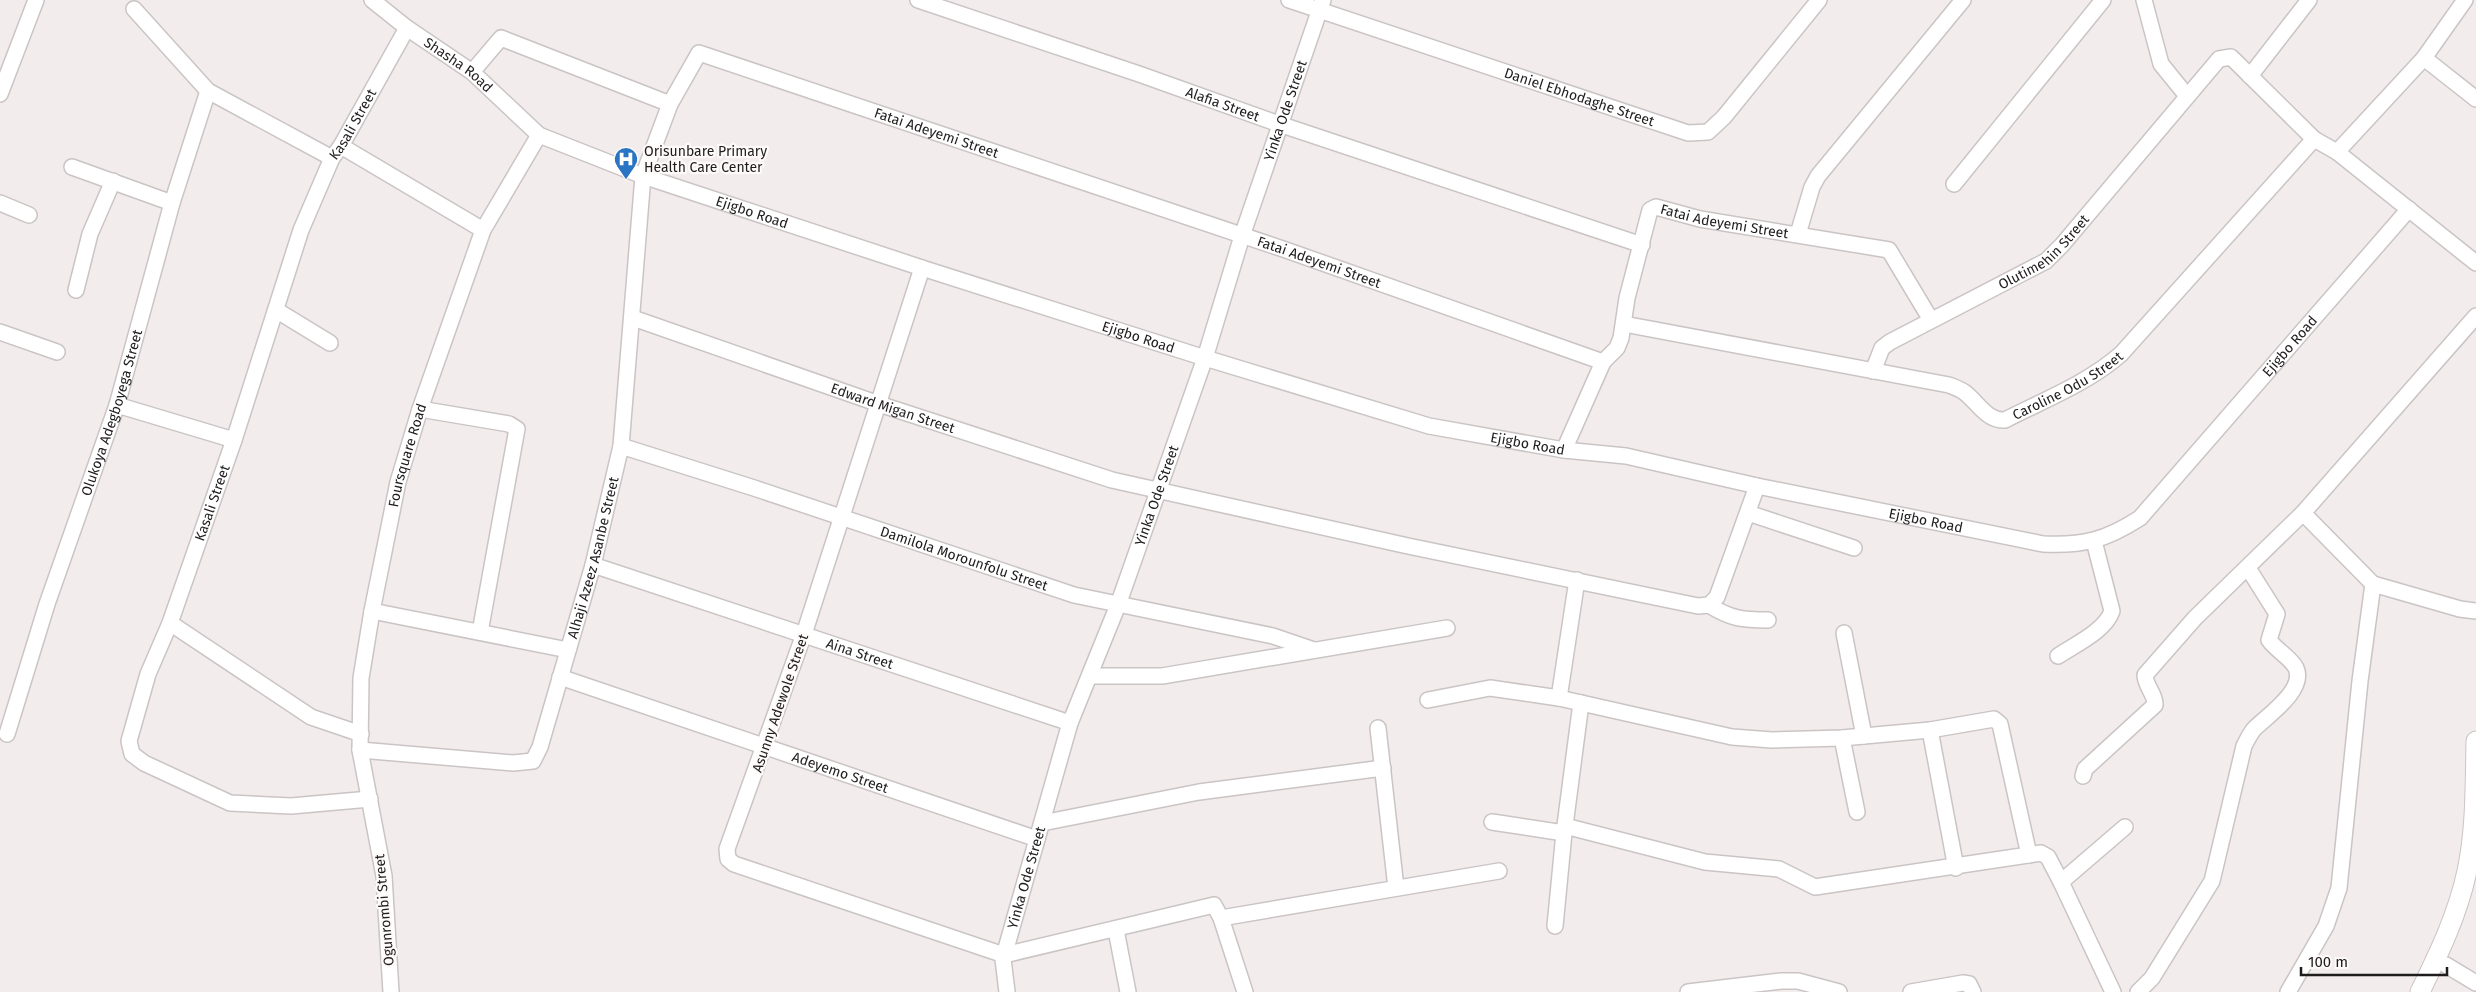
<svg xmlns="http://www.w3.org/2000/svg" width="2476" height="992" font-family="'Fira Sans',sans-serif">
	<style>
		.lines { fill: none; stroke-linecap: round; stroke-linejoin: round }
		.minor-casing { stroke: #cbc4c5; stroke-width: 18 }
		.major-casing { stroke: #cbc4c5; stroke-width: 21 }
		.minor { stroke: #fff; stroke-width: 15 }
		.major { stroke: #fff; stroke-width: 19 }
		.labels { text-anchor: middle; stroke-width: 4.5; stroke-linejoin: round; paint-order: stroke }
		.street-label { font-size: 14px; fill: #1f1c1d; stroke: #fefafa }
		.poi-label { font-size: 14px; fill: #1f1c1d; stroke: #fefafa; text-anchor: start }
	</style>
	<rect width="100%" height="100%" fill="#f3eced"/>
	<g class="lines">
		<g class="minor-casing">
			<g id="minor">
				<path id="s1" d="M372,0L407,28L472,72L539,135L643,176L922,268L1205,358L1429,426L1564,450L1626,456L1757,486L2043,544C2083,546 2106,540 2140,518L2409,209"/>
				<path id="s2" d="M918,0L1139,74L1279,124L1642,245"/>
				<path id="s3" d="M1289,0L1688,133L1708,132L1724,117L1819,0"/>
				<path d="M2144,0L2161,64L2187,96"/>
				<path d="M134,9L208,91L332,158"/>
				<path d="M2424,58L2476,99"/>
				<path d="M472,72L501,38L670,104"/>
				<path d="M2250,76L2309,0"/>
				<path d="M0,94L36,0"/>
				<path d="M341,146L483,230"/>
				<path d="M2337,152L2424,58L2465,0"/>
				<path d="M72,167L172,203"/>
				<path d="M1954,184L2103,0"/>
				<path d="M0,203L29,215"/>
				<path d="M1798,234L1812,187L1818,176L1963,0"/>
				<path d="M922,268L804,634L727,849L728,859L734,864L1004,955L1214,905L1221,918L1245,992"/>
				<path d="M76,290L90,234L113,181"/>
				<path d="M276,310L330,343"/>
				<path id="s4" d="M633,318L879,404L1112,480L1408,546L1698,606L1709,605L1717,597L1757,486"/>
				<path id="s5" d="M1624,324L1949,385C1954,387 1960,389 1964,392C1977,401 1986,421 2005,420C2044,400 2088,383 2121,354L2314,139"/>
				<path d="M0,332L57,352"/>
				<path id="s6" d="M1873,371L1882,348L1890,342L2046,261L2062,245L2219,59L2231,57L2314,139L2337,152L2476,263"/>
				<path d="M117,405L234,440"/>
				<path d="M420,409L509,424L517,429L480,632"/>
				<path id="s7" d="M621,446L754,488L1074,595L1273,636L1314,650"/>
				<path id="s8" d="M1564,450L1603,362L1617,348L1621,338L1627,298L1650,210L1656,207L1700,219L1889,250L1931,320"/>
				<path d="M1748,513L1854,548"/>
				<path d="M2303,513L2373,584L2460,609L2476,611"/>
				<path id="s9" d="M593,565L1070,723"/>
				<path d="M1709,605C1731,619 1743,620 1768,620"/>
				<path d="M372,611L568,650"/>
				<path d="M170,623L311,717L361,734"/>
				<path d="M1844,633L1864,736"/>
				<path d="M2058,656C2076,644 2105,631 2112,611L2094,541"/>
				<path d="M1091,676H1162L1447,628"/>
				<path id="s10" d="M560,677L1037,839"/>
				<path d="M1559,698L1577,580"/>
				<path d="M1428,700L1490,688L1559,698L1732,737L1772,740L1842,738L1930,730L1994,719L2000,724L2029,855"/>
				<path d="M1378,728L1396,888"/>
				<path d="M1930,730L1956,868"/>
				<path id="s11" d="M7,734L47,604L117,405L172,203L208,91"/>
				<path d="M1842,738L1857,812"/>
				<path id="s12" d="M360,750L513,763L533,761L540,747L593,565L621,446L643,176L670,104L699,53L1283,249L1603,362"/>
				<path d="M2083,776L2085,769L2155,705C2156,695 2145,686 2145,675L2195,618L2303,513L2476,316"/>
				<path id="s13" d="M370,799L291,806L230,803L144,763L132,754L129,741L148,674L170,623L234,440L301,230L332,158L341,146L407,28"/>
				<path d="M1492,822L1564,833"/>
				<path d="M1042,823L1199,792L1383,768"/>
				<path d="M1565,826L1705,862L1779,869L1815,887L2041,853L2048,857L2061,882L2113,992"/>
				<path d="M2061,882L2125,827"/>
				<path d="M1221,918L1499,871"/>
				<path d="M1555,926L1564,833L1581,703"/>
				<path d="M1116,930L1128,992"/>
				<path d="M2446,965L2476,983"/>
				<path id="s14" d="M391,992L384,876L360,750L361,678L372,611L398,482L420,409L483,230L539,135"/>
				<path id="s15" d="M1007,992L1003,959L1070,723L1118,605L1205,358L1242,236L1323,0"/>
				<path d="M1688,992L1781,981H1798L1839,992"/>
				<path d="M1911,992L1963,983L1969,984L1973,992"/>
				<path d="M2138,992L2152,978L2212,881L2244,746C2247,740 2250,734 2254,729C2267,716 2306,690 2296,668C2291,658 2276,650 2269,640L2277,614L2248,568"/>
				<path d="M2288,992L2326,926L2339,888L2360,681L2373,584"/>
			</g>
		</g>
		<g class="major-casing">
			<path id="major" d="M2420,992C2439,953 2458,914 2467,871C2476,829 2475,784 2476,741"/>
		</g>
		<use href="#minor" class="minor"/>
		<use href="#major" class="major"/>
	</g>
	<defs>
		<g id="hospital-pin" transform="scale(1.25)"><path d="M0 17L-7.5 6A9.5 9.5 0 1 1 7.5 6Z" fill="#2a74c4" stroke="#fefafa"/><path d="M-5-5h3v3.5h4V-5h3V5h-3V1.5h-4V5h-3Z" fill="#fff"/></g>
	</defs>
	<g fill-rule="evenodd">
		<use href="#hospital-pin" x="626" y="159"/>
	</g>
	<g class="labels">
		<g class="street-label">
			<text dy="5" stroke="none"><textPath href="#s1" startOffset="108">Shasha Road</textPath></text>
			<text dy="5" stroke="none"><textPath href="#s3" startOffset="306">Daniel Ebhodaghe Street</textPath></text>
			<text dy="5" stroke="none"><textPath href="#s2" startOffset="322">Alafia Street</textPath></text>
			<text dy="5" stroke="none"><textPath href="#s15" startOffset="928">Yinka Ode Street</textPath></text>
			<text dy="5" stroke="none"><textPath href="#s13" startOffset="921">Kasali Street</textPath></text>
			<text dy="5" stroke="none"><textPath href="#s12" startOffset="1158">Fatai Adeyemi Street</textPath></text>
			<text dy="5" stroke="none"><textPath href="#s1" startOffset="442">Ejigbo Road</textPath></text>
			<text dy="5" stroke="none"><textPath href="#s8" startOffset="335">Fatai Adeyemi Street</textPath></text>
			<text dy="5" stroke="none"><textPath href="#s6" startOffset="214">Olutimehin Street</textPath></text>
			<text dy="5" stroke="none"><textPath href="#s12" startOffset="1562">Fatai Adeyemi Street</textPath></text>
			<text dy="5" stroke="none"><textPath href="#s1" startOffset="848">Ejigbo Road</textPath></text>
			<text dy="5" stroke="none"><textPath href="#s1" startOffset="2108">Ejigbo Road</textPath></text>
			<text dy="5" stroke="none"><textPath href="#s5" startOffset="470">Caroline Odu Street</textPath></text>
			<text dy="5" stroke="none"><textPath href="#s4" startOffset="275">Edward Migan Street</textPath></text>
			<text dy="5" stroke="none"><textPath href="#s11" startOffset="338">Olukoya Adegboyega Street</textPath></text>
			<text dy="5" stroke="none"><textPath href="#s1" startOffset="1252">Ejigbo Road</textPath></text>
			<text dy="5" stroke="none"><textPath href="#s14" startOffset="544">Foursquare Road</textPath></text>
			<text dy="5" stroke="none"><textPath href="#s15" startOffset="522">Yinka Ode Street</textPath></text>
			<text dy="5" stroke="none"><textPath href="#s13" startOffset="516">Kasali Street</textPath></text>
			<text dy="5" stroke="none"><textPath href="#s1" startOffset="1658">Ejigbo Road</textPath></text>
			<text dy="5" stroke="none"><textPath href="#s12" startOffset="386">Alhaji Azeez Asanbe Street</textPath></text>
			<text dy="5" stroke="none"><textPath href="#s7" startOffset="361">Damilola Morounfolu Street</textPath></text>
			<text dy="5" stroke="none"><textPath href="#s9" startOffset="281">Aina Street</textPath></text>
			<text transform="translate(780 703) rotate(-71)" y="5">Asunny Adewole Street</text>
			<text dy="5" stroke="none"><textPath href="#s10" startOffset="296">Adeyemo Street</textPath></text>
			<text dy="5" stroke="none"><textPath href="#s15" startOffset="118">Yinka Ode Street</textPath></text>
			<text transform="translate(384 910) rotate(-95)" y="5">Ogunrombi Street</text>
		</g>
		<g class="poi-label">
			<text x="644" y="156">Orisunbare Primary<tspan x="644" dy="16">Health Care Center</tspan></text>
		</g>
	</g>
	<path d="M2301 967v8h146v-8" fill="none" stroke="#1f1c1d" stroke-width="2.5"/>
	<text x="2308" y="967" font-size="15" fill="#1f1c1d" stroke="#fefafa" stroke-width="4" paint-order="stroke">100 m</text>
</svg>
